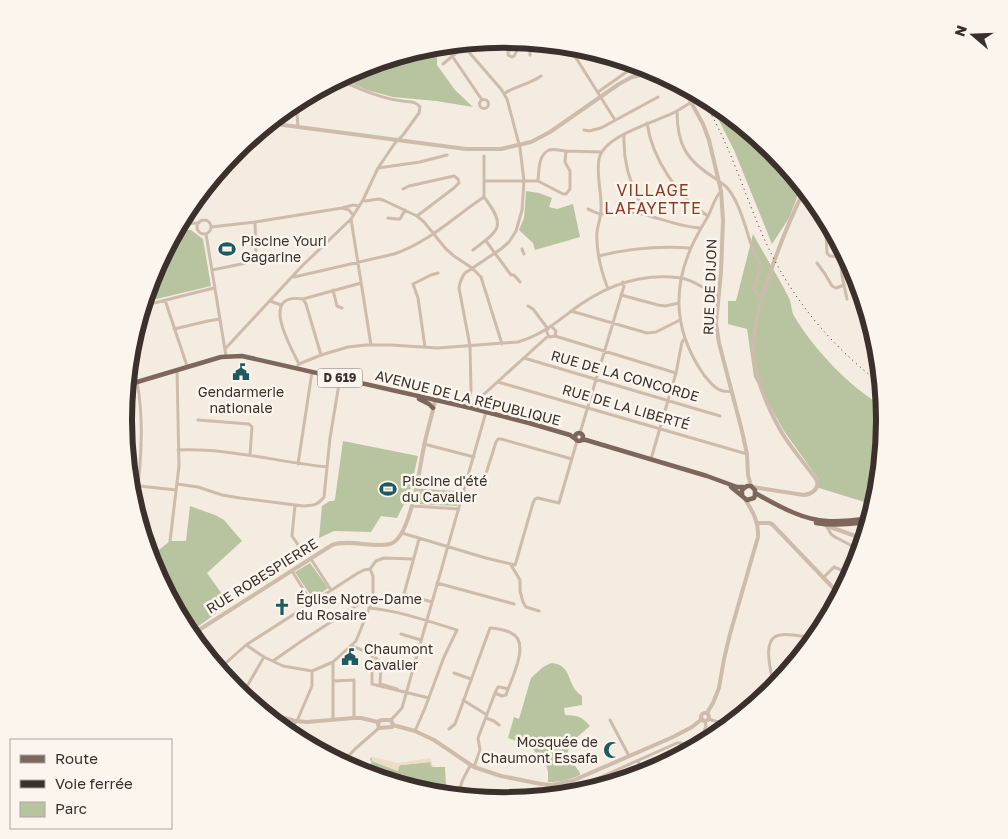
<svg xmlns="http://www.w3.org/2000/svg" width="1008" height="839" font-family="'Golos Text',sans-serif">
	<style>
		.green { fill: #b8c4a0 }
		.plaza { fill: #ecdcc8 }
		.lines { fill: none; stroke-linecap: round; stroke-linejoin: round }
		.minor { stroke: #cdbbac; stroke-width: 3 }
		.tertiary { stroke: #cdbbac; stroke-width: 4 }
		.primary { stroke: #7d675c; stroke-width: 4.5 }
		.rail { stroke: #3b302b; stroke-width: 1; stroke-dasharray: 1 4; stroke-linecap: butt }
		.labels { text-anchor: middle; stroke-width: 5; stroke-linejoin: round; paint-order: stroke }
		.shield { fill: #fbf5ee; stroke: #756b66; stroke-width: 1 }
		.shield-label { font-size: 12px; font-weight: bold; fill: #3b302b }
		.poi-label { font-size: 14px; fill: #3b302b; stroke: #fbf5ee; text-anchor: start }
		.street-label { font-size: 14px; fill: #3b302b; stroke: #fbf5ee }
		.quarter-label { font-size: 16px; letter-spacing: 1px; fill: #8c3b22; stroke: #fbf5ee }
		.rim { fill: none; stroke: #3b302b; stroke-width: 6 }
	</style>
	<rect width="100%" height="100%" fill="#f4ebe1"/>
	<path class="green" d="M432,46L437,53V65L455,90L473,107L436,101L393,97L367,90L339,78L359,68Z
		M708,99L716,103L773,150L803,187L800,190L789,218L772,244L734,150Z
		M526,191L539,193L552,198L549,207L557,209L573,204L580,237L535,250L533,243L519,230L524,218Z
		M176,230H191L203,239L211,286L144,302L152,274Z
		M753,234C765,256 778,276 789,298C792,304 791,311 794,316C813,348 851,389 883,406L885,420L877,494L874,505L819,488V480L784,431L754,377L747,329L728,324V301H736Z
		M343,441L418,456L407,505L404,504L397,518L381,516L371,532L334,531L319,538L322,506L330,501H334L335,499Z
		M417,492L460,494L457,506L415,504Z
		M190,506L215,515L224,520L242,541L207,573L229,604L189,633L159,577L165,565L150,558V557L170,541H186Z
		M310,563L328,588L313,599L295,572Z
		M551,663C574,665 565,685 582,696V705L564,708L565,715C579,716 581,716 590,726L576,738L572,737L567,755L569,757L580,773V775C569,780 560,782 548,782V772L546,764L530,746L508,738L514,717L519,719L531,678L543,667Z
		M371,757L372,758V761L398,771L399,766L401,765L431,762L432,767H445L446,786L448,795L429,793L372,775L373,770H369L365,773L362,772L372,762L370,760Z"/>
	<path class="plaza" d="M373,757L398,763L431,758L432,765H434L435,767L431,766L430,762L401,765L399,766L398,771L372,760Z"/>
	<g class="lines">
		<path class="minor" d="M461,43L501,89L507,99L520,148L524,181L522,210L516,231L509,242L501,249L465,273C461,278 460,282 459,288L470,346L471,390L468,407
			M566,45L578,61L615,120
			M446,47L482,100
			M519,47L514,56L512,57L508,55V51C516,46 525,49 534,46L537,42
			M530,47V55
			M443,64L462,48L472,42
			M598,92L635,66V63
			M505,93C516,86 530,84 541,76
			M479.5 104a4.5 4.5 0 1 1 9 0a4.5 4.5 0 1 1-9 0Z
			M296,101L298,127
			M677,111C677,146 687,161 716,179H718
			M647,123C652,158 678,198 708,216
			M584,130L589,131L601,128L658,97
			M624,135C623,158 628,179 639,201C641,206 645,210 647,214
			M566,151L601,152
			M378,168L420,162L447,155
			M484,181H538L563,194H566L570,189V171L565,162L566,151C561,151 554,148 549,150C538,155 539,171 538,181
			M719,182C737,188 747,234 753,250C755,255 759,259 760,264C761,272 755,282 754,290L758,294L763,295
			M403,189L409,186L454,176L458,179L459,183L454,188L417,216
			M721,191C714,198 712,210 707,218C701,228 695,238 691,248C671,293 676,335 704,375C711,384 719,394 732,391
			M363,200L365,201L379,199L383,200L417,216L424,222L446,249L454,256L472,268L481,277L502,344
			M342,208L349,210L353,215
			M588,209C593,211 599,215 604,214C609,213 613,211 619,211C648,211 673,227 701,228
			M825,216L827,253L830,256L840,257
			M388,218L396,219H400L405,210
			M351,219L371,345
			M197 227a7 7 0 1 1 14 0a7 7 0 1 1-14 0Z
			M179,224L199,223
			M211,227L255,222L342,208L353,205L359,206
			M206,234L226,356
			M486,241L511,275H514L520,282
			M841,247L840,257L842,276L847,299
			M522,249L524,254
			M473,250C499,230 507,227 484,197
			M599,256C630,248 659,246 690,248
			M817,263L825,274L832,286L836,288L844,285
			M212,270L246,263L254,259L256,254L255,222
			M293,276L294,277L394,254C428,243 455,216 484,197V156
			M608,289C601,271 596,251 597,232C598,224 601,217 601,209C602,193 596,176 599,159C604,135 656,122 675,112C681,109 686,105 692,102
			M333,290L337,306L342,308
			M621,295L658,305L665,306L679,303
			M303,299L361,283
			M165,300L187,366
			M270,301L281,305
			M142,306L214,288
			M528,306L533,309L548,329
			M571,311L647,333L656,332L680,320
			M174,329L208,321L220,319
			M546,330L549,337L555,336L556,331L552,327
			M555,336L676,373
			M425,347L418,298L413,284L431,275L438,273
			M225,349L301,267L351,219L363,200L378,168L395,143L403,135L419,113L420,107C416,101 410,102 402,101C379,98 358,88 337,79
			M524,358L720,416
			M299,364L321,355L348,347L366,345H391L438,348L518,342C539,336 553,325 570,312C602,287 640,272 681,278C695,280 706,291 719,295
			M298,365L299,364C290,346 259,292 303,299L306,304L321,355
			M498,382L747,454
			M471,408V406L548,336
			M198,420L249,424L252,427L250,455
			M580,433L624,286L623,282
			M424,444L474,457
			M178,450C229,448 278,462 327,467
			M651,459L676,373L682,342L685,338
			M298,464L312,372
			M467,479L480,483L484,480L496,442L498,439H501L572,459
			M177,484L198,487L222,495L240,498L303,506C313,505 317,506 324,497L330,438L340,378
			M130,485L176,490
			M416,490L463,493
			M295,505L292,536L303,552
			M413,506L459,509
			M135,509C141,468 145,423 137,382
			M826,525L831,534L835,537L860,550
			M402,533L486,558L515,565L516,562L533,503L535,499L538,498L559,503L577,441
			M419,539L404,594L432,602
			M170,541L179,466L177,370
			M311,559L331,590
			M511,565L520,580V591L523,602L526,607L539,611
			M292,571L312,603
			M823,578L834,567L851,574
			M437,583L514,604
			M369,608C400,611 428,621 457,630L444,657L425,708L415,731
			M401,634L421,640
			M246,645L264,657L283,666L312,671
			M351,645C361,651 378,653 381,667C381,672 380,678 380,684L397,689
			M372,655V684L429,698
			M273,661L303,640L362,602L371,604
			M333,662V719
			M219,669L246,645L358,573L364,570L370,569L376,561L384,558L413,559
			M312,671L333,662L356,641L373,599V576L370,569
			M454,673L471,679
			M333,681L354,680V718
			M774,688C772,674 760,638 780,635C789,633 805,637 815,638
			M242,695L264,657
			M463,700L487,715
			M486,718L494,721L499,725
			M708,719L729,725
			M391,720L402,708L486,412
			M610,720L629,756
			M297,721L312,686V671
			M449,729L455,724L490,628H492C498,629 506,630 511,633C532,642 510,681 506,695L502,696L495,693L498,687H500L508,689
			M293,736L295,721
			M294,737L306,738L309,741L308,744
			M700,744L706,726L705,721
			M638,761L644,773
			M342,763L355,749L379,728
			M474,767L480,750L478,738L495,693
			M563,783L565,794
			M574,789L677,743H680L693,748
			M461,796C458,784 465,776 470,766"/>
		<path class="tertiary" d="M268,123L466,149H501L531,142L550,132L619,84L632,77L642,75H652L669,79L678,85L686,93L703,124L709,140L721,191L723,220L721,272L716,323L719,343L742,431L747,454L748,475L751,486
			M753,487L804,495C812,494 821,488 816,479C805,464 792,449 782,433C770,412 757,383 754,358C751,330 761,300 770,273C780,244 791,216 805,189
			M757,523H769L772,524L840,595
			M826,525L830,527L864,539
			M191,635L332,545C349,539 372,548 390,544C411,539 420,465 424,446C427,431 432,416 435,401
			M263,712L295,721L307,722L354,718H361L378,722
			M707,713L713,703L719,688L724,659L730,634L758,537C759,522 753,512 745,499
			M701 717a4 4 0 1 1 8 0a4 4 0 1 1-8 0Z
			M383,720H391L393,725L392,727L379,728L378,724L379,721Z
			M393,725L415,731L434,740L474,767L501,776L541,784L551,785L572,781L673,737L692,727L702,719"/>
		<path class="primary" d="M127,385L221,357L242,356L471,408L529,423L570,435L574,438
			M419,399L429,404L433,408
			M575 437a4 4 0 1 1 8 0a4 4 0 1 1-8 0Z
			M582,440H586L707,476L737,487H744
			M731,487L747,500L754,498L755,495V490L751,486H747L742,490V495
			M755,493C777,505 802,520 827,521C842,522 856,520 870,518
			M816,523C833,526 851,524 869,522"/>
		<path class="rail" d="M699,94C728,138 742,188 763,236C789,296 830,345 881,384"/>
	</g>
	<defs>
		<g id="stadium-bare" transform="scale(1.35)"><path d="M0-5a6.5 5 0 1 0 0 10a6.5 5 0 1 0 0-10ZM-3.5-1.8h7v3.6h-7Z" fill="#1f5a5e" stroke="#fbf5ee" stroke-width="2.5" paint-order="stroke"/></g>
		<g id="civic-bare" transform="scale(1.35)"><path d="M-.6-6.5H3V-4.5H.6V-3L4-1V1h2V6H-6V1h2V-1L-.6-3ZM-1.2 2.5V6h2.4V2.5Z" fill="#1f5a5e" stroke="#fbf5ee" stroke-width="2.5" paint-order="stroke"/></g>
		<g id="church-bare" transform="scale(1.35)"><path d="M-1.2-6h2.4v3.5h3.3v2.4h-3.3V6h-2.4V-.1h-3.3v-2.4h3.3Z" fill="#1f5a5e" stroke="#fbf5ee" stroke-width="2.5" paint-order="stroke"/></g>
		<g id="mosque-bare" transform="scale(1.35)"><path d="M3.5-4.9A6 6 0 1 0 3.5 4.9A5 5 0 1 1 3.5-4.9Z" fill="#1f5a5e" stroke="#fbf5ee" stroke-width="2.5" paint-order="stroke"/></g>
	</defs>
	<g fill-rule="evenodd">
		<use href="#stadium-bare" x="227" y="249"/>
		<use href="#civic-bare" x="241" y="372"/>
		<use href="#stadium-bare" x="388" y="489"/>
		<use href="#church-bare" x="282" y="607"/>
		<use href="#civic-bare" x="350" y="657"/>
		<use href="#mosque-bare" x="612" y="750"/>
	</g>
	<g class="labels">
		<rect class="shield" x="317.5" y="368.5" width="45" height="19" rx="4"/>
		<g class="shield-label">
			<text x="340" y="382">D 619</text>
		</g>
		<g class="poi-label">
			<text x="241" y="246">Piscine Youri<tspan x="241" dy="16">Gagarine</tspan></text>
			<text x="241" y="397" text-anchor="middle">Gendarmerie<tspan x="241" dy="16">nationale</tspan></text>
			<text x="402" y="486">Piscine d'été<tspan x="402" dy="16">du Cavalier</tspan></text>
			<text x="296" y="604">Église Notre-Dame<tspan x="296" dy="16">du Rosaire</tspan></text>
			<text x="364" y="654">Chaumont<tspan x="364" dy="16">Cavalier</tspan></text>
			<text x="598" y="747" text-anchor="end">Mosquée de<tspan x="598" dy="16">Chaumont Essafa</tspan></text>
		</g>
		<g class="street-label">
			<text transform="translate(710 287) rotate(-88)" y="5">RUE DE DIJON</text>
			<text transform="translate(625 376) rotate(16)" y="5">RUE DE LA CONCORDE</text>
			<text transform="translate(468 398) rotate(14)" y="5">AVENUE DE LA RÉPUBLIQUE</text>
			<text transform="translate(626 407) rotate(16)" y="5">RUE DE LA LIBERTÉ</text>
			<text transform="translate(262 576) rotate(-32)" y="5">RUE ROBESPIERRE</text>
		</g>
		<g class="quarter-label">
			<text x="653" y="196">VILLAGE<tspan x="653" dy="18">LAFAYETTE</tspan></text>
		</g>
	</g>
	<path d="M0 0H1008V839H0ZM132 420a372 372 0 1 1 744 0a372 372 0 1 1-744 0Z" fill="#fbf5ee" fill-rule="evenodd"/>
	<path class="rim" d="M132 420a372 372 0 1 1 744 0a372 372 0 1 1-744 0Z"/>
	<rect x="10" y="739" width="162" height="90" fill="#fbf5ee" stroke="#aea6a0"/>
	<rect x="20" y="755" width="25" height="8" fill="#7d675c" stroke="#aea6a0"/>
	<text x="55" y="764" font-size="15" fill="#3b302b">Route</text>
	<rect x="20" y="780" width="25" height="8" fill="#3b302b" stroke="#aea6a0"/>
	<text x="55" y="789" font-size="15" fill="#3b302b">Voie ferrée</text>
	<rect x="20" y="802" width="25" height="15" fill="#b8c4a0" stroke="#aea6a0"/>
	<text x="55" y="814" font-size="15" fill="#3b302b">Parc</text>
	<g transform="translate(973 35) rotate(289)" stroke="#fbf5ee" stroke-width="4" paint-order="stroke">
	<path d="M0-4L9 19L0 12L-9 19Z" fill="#3b302b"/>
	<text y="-8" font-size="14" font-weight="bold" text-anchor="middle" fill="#3b302b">N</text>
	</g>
</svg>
